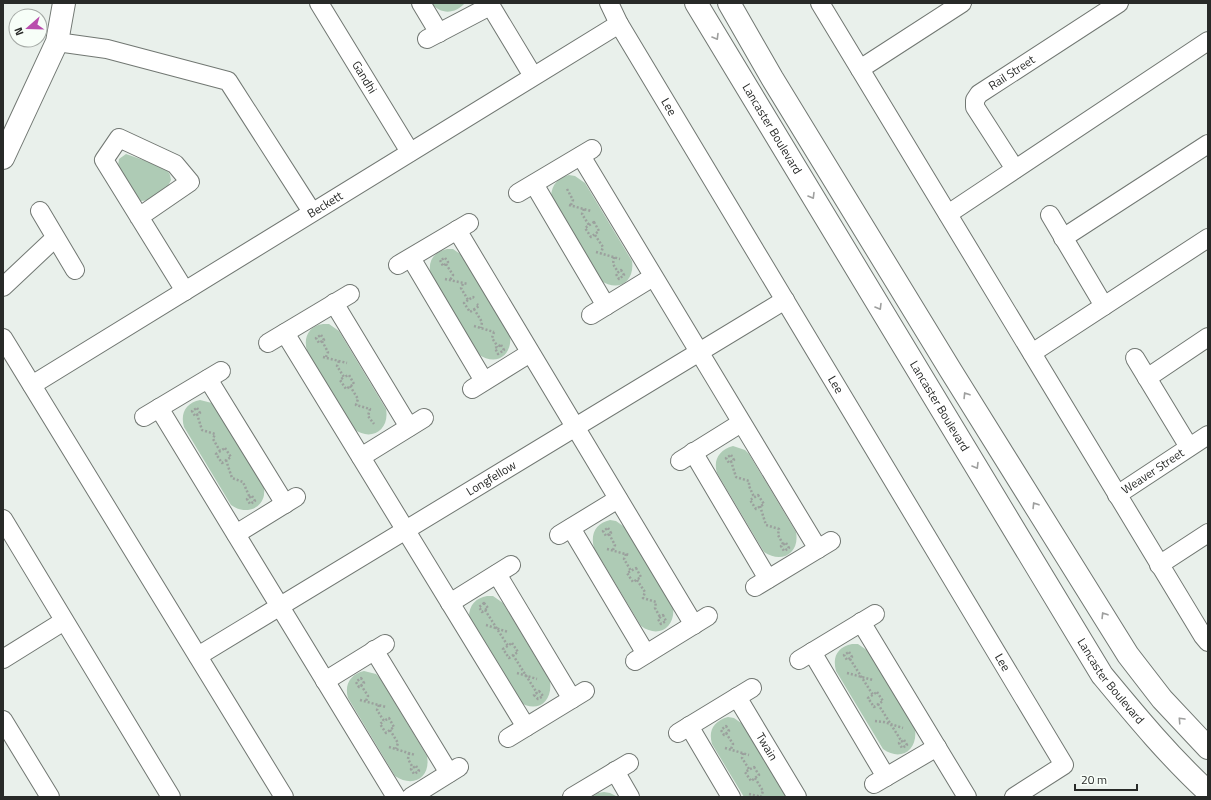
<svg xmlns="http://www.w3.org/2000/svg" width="1211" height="800" font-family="'Titillium Web',sans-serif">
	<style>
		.green { fill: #aecbb5 }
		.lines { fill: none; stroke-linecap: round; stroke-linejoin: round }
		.minor-casing { stroke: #717772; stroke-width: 20 }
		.secondary-casing { stroke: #717772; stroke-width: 24 }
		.path { stroke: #9ba09d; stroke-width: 2.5; stroke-dasharray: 2 2; stroke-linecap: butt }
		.minor { stroke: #fff; stroke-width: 18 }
		.secondary { stroke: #fff; stroke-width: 22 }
		.oneway { stroke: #9e9f9e }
		.labels { text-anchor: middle; stroke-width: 4; stroke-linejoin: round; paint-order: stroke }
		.street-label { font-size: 12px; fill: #282a28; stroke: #f7fef8 }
	</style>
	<rect width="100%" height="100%" fill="#e9f0eb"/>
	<path class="green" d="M431,3H465C455,14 441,15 431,3Z
		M126,154L166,168L170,175L171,180L167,188L150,200L141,201L137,199L118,166L119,159Z
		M569,175L575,176L585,183L632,261C635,282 618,293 600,280L551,196C552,184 558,178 569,175Z
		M447,249H453L463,256L510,334C513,356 496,367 478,354L431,276C427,262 433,252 447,249Z
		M323,324H329L339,331L386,409C390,430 371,442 354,429L307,351C303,337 309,326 323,324Z
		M200,400L212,403L217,408L263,486C265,489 264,491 264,495C261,511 243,514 231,505L184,427C180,413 186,403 200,400Z
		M733,446L745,450L749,454L796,532C800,553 782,564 764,552L717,473C713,460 719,450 733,446Z
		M610,520L616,521L626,528L673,606C676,627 659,639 641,626L594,548C590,534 596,523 610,520Z
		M487,596H493L503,603L550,681C553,703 536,714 518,701L469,617C469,605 476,598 487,596Z
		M852,644H858L868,651L915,729C918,750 901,762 883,749L836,671C832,656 838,647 852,644Z
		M364,671L376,674L380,678L427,756C431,778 413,788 395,776L348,698C344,684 351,674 364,671Z
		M728,717L734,718L744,725L788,797H744L712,744C708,730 714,721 728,717Z
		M604,792L610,793L618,797H592L598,793Z"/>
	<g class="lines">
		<g class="minor-casing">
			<g id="minor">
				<path id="s1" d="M319,3L410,152"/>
				<path d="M421,3L439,33"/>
				<path d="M489,3L533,76"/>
				<path id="s2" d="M609,3L619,24L1064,765L1014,797"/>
				<path d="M820,3L1203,636L1208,642"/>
				<path d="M427,39L490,6"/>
				<path d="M57,42L107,49L228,81L312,212"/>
				<path d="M860,69L962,3"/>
				<path d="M581,156L818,549"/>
				<path id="s3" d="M1015,169L975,107V100L979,94L1119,3"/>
				<path d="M534,184L606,306"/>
				<path d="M518,193L592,149"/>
				<path d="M40,211L75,270"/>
				<path d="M948,214L1208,41"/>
				<path d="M1050,215L1104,306"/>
				<path d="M139,217L190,182L175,164L119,138L104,160L185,291"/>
				<path d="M457,230L694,625"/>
				<path d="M1063,238L1208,144"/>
				<path d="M411,258L484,381"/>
				<path d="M398,265L469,223"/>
				<path d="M3,287L55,238"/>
				<path d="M334,303L409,427"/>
				<path d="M591,315L653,277"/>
				<path d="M285,333L526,727"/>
				<path d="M3,338L284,797"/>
				<path d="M268,343L350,294"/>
				<path d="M1032,353L1208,238"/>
				<path d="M1135,358L1189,447"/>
				<path d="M1147,378L1208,337"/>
				<path d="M208,379L285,504"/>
				<path id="s4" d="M32,385L619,24"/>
				<path d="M472,389L530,353"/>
				<path d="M159,408L396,797"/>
				<path d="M144,417L221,371"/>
				<path d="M693,452L768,579"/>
				<path d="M361,457L424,418"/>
				<path d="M680,461L741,423"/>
				<path id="s5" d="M1117,495L1208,435"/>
				<path d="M3,519L171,797"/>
				<path d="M571,528L646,654"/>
				<path d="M236,534L296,497"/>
				<path d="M559,535L618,499"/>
				<path d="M1159,565L1208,533"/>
				<path d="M497,574L572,699"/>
				<path d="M755,587L831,541"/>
				<path d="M450,603L511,565"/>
				<path d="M861,622L967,797"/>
				<path d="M374,650L449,773"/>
				<path d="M812,652L886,777"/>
				<path id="s6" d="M198,656L785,300"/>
				<path d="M3,659L64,621"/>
				<path d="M799,660L875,614"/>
				<path d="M635,661L708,616"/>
				<path d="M325,681L385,644"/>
				<path id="s7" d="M737,697L797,797"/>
				<path d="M3,720L50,797"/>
				<path d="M689,726L731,797"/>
				<path d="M678,733L752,688"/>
				<path d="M508,738L585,691"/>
				<path d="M615,771L630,797"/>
				<path d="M874,784L937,747"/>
				<path d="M411,797L459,767"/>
				<path d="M572,797L629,763"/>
			</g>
		</g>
		<g class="secondary-casing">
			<g id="secondary">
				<path id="s8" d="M696,3L1102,675C1136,716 1169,756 1208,792"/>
				<path d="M729,3L772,78L951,371L1128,655L1162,699L1208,748"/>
				<path d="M3,158L57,42L64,3"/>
			</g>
		</g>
		<path class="path" d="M567,189L573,200L571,205
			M569,205L591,211
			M584,209L582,214L589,225
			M594,222L599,231L591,237L585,228Z
			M595,235L603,247L601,253
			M596,252L620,259
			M614,257L613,264L618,272
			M445,258L448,262L443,266L440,260Z
			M446,264L453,275L450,280
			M621,270L624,275L619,279L616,274Z
			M445,279L468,284
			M463,284L461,288L468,300L473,297L474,298
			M468,300L464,303L470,312L479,306L477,304
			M474,309L482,322L481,328
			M474,326L494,332
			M494,332L492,338L498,347
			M321,335L324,340L319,343L316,338Z
			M322,341L328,352L326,357
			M501,345L504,350L498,354L495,348Z
			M323,357L347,363
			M339,361L337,366L344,377L349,375L354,384L346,389L340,380L344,377
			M350,386L358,399L356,405L370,409L368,416L374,424
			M197,408L200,413L195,416L192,411Z
			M197,414L202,430L215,434L213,439L220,451
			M225,448L231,457L222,463L216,454Z
			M731,455L734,460L729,463L726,458Z
			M226,460L232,478L243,482L250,498
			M731,461L736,477L749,481V486L754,497
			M758,495L764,504L756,509L750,500Z
			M252,496L255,501L250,504L247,499Z
			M760,506L766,525L779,529L778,535L783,544
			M608,528L611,533L606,536L603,531Z
			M609,534L615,545L613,550
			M786,543L789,548L784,551L781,546Z
			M607,549L629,555
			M626,554L624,559L631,571
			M636,568L641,577L633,582L627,573Z
			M637,580L645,592L643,598L656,602L655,608L660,617
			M484,603L488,608L482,612L479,607Z
			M485,610L508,646
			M663,615L666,621L661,624L658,619Z
			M486,625L508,632
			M512,643L518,652L509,658L503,649Z
			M849,652L852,657L847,660L844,655Z
			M513,655L537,693
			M850,659L873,695
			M517,673L537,679
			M847,673L873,680
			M361,678L364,683L359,687L356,682Z
			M361,685L368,696L366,701
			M539,691L543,696L538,699L534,695Z
			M877,692L883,701L874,707L868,698Z
			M360,700L386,707
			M878,704L902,742
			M379,705L377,710L384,721L389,718L394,727L386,733L380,724L384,721
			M875,721L884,722L903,728
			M726,726L729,731L724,735L721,730Z
			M390,730L398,743L396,749
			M726,733L733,744L731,749
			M904,740L907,745L902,748L899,743Z
			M389,747L415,755
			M725,748L749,755
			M409,753L408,759L413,768
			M743,753L742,758L749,769
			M416,766L419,771L414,774L411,769Z
			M754,767L759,775L751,781L745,772Z
			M755,778L763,791L761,797
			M749,794L762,797"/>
		<use href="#minor" class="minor"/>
		<use href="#secondary" class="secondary"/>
	</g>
	<defs><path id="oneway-chevron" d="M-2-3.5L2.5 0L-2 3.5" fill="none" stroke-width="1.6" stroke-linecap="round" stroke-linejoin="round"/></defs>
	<g class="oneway">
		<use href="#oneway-chevron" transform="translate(716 37) rotate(59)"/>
		<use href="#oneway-chevron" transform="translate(812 196) rotate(59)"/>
		<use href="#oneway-chevron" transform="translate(879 307) rotate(59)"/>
		<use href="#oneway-chevron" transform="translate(966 395) rotate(-122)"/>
		<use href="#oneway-chevron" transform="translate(976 466) rotate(59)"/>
		<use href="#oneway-chevron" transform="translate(1035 505) rotate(-122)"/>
		<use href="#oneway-chevron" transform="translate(1104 615) rotate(-122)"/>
		<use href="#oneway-chevron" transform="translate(1181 720) rotate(-133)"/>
	</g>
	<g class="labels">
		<g class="street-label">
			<text dy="4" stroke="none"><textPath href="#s3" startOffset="127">Rail Street</textPath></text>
			<text dy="4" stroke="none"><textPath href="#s1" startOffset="87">Gandhi</textPath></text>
			<text dy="4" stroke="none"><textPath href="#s2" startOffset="120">Lee</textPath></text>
			<text dy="4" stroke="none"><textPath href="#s8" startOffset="147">Lancaster Boulevard</textPath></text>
			<text dy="4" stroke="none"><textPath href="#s4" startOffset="344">Beckett</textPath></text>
			<text dy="4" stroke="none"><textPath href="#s2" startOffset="444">Lee</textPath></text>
			<text dy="4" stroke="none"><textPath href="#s8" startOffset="471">Lancaster Boulevard</textPath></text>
			<text dy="4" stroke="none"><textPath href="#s5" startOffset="43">Weaver Street</textPath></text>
			<text dy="4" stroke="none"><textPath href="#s6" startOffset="343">Longfellow</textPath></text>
			<text dy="4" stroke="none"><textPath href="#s2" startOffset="768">Lee</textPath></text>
			<text dy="4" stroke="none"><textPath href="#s8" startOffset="795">Lancaster Boulevard</textPath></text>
			<text dy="4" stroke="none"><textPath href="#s7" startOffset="58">Twain</textPath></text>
		</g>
	</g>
	<rect width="1211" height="800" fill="none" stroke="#282a28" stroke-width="8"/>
	<g transform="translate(28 28) rotate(250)"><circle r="19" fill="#f7fef8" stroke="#a4a9a5"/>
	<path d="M0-3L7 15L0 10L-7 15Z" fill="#b94dad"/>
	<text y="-6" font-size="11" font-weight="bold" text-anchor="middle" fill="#282a28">N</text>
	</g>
	<path d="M1075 784v6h62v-6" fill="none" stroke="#282a28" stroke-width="2"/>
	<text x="1081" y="784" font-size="12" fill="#282a28" stroke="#f7fef8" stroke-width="3" paint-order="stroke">20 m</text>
</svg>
